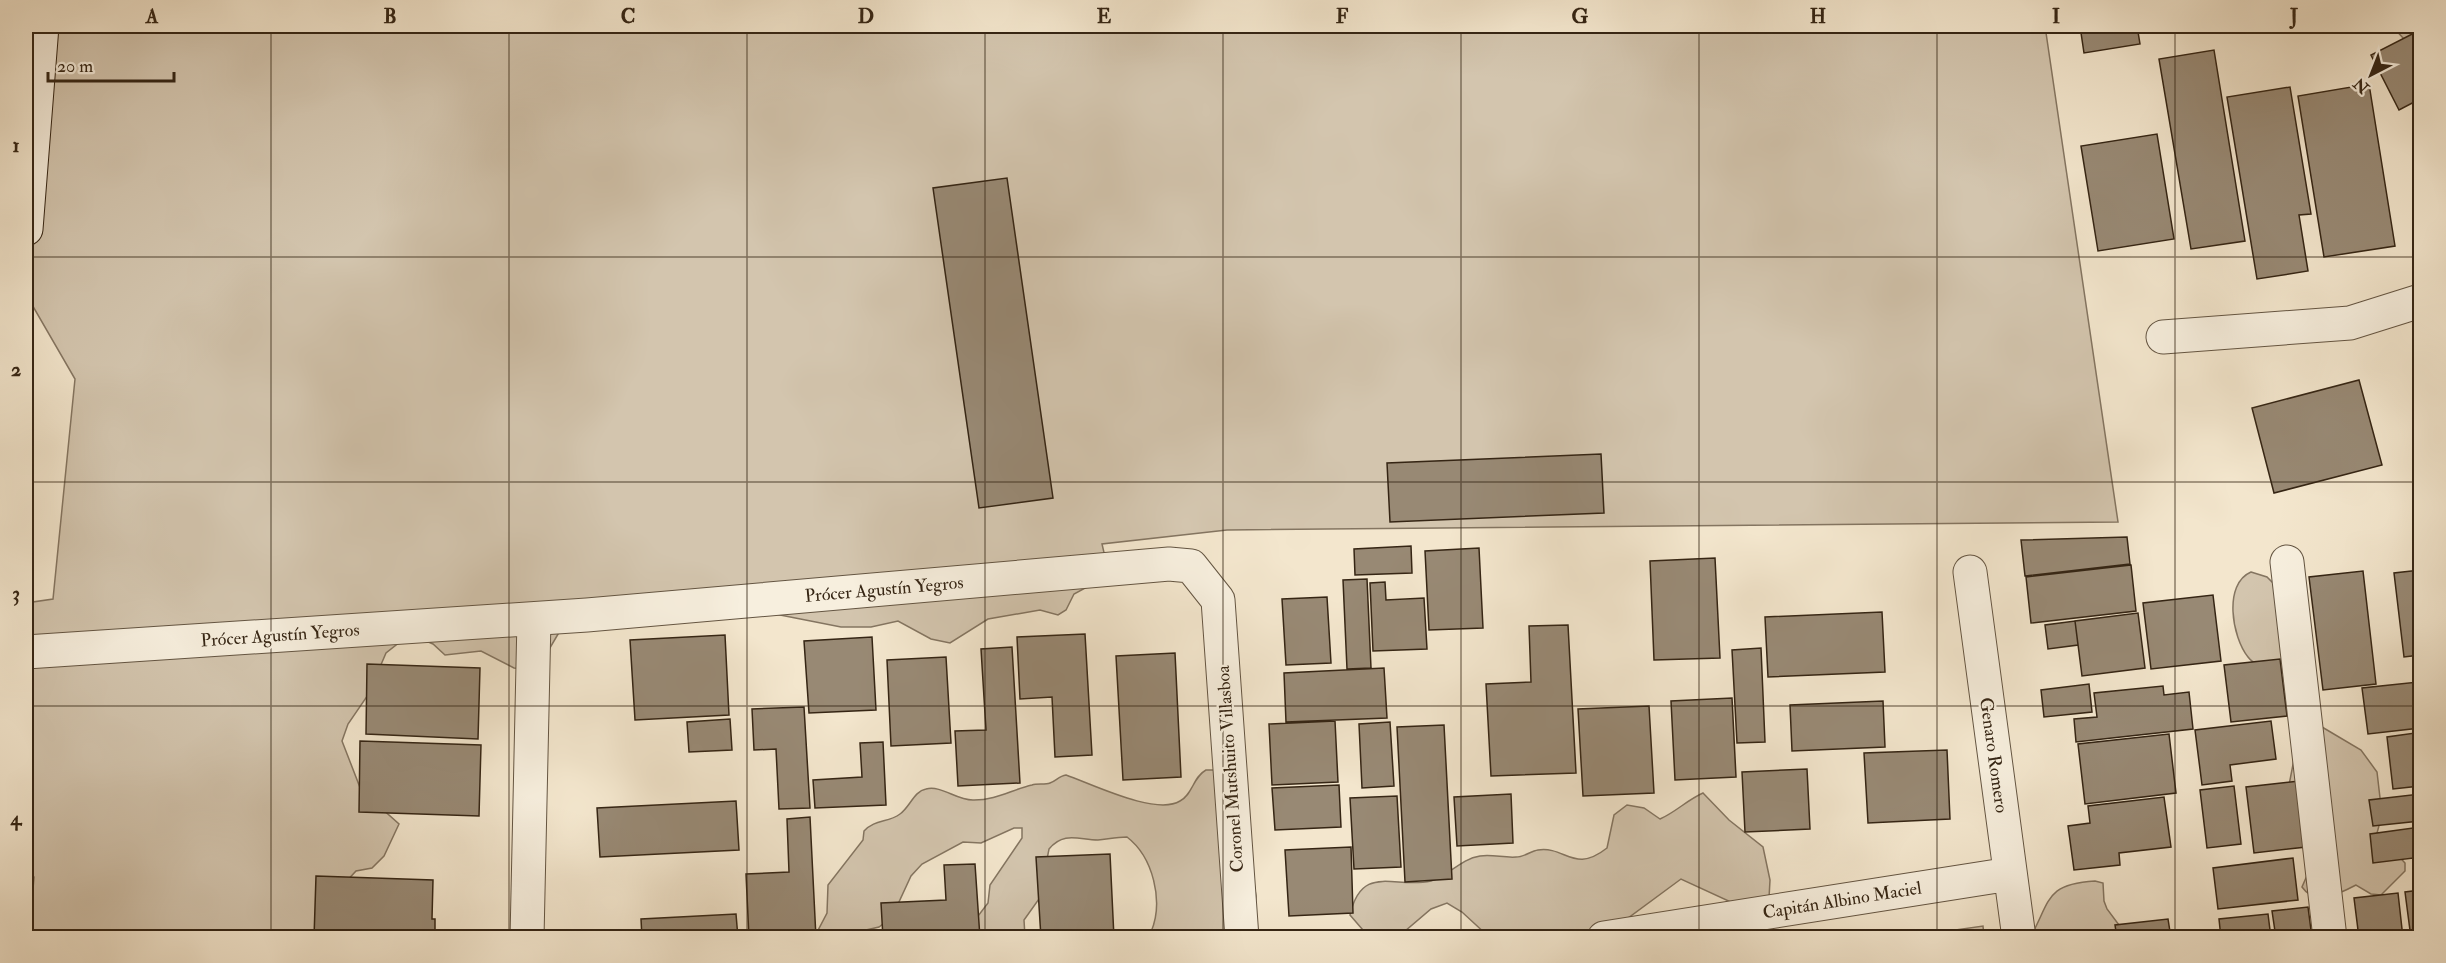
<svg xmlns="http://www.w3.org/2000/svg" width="2446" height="963" font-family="'IM FELL Double Pica',serif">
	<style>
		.green { fill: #d3c5ae; stroke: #847561; stroke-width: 1.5 }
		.building { fill: #988974; stroke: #352514; stroke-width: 1.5 }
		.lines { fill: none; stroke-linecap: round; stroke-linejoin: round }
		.street-casing { stroke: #645542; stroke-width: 35 }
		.secondary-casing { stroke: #352514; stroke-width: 35 }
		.street { stroke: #f7efde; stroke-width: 33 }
		.secondary { stroke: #f7efde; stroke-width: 33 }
		.grid { fill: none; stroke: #352514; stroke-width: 1.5; stroke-opacity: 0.55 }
		.labels { text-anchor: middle; stroke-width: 4.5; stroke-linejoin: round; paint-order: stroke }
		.street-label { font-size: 18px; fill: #352514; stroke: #f7efde }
		.neatline { fill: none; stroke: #352514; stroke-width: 2 }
		.grid-label { font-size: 20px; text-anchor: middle; font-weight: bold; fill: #352514 }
	</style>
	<rect width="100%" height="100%" fill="#f3e6cd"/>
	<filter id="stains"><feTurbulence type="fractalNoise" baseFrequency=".00333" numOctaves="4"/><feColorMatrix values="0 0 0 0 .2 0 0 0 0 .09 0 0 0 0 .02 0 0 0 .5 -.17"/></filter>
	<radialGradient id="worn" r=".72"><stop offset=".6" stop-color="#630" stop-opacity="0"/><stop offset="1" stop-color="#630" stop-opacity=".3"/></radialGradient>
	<path class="green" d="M51,26H2045L2118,522L1227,530L1102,544L1105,557L1089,586L1074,594L1066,610L1058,615L1040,610L988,619L950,643L931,639L898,621L871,627H841L770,613L561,629L544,658L532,670L514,668L481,651L445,655L433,644L417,637L400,642L386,653L368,695L348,724L342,741L361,790L399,824L384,856L372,868L356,871L344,884L322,937H29L34,877L26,868V603L53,599L75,379L31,303L26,276V255L44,164Z
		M2392,26H2420V50L2415,51Z
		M2251,572L2267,577L2279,589L2293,679L2276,670L2268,671C2261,667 2253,664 2248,657C2232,637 2223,584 2251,572Z
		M2322,727L2361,750L2377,772L2382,815L2377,833L2405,863V871L2381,895L2371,894L2356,885C2339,894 2315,906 2302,887L2309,871L2289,785L2296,749Z
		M1206,770H1215L1253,877L1256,896L1255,906L1240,937H1114L1124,931L1151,932C1164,901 1153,857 1127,837C1117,837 1108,839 1098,840C1079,840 1064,831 1049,849L1039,899L1024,920L1025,937H962L988,903L990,885L1022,838V828H1014L981,843L963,842L922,864L911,876L892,917L879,927L862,931L860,937L814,938L827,913L828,885L863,840L864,831C875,819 888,823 900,814C910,807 914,791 926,789C942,785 957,801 974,800C996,800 1011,790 1032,785C1037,783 1045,785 1050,783C1056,781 1059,776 1066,775C1092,784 1156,816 1180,801C1193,794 1193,777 1206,770Z
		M1703,793L1729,820L1763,847L1770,880L1769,898L1735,904L1681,879L1628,918L1593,930L1488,936L1462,912L1447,903L1431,909L1398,937H1369L1350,915C1362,863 1394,889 1431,881C1449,876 1460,859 1480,856C1492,854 1504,858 1516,857C1524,857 1531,851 1538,850C1566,846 1574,874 1607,848L1614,815L1627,805L1644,808L1660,819C1676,812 1687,800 1703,793Z
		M2095,881L2103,883L2104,901L2107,909L2122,929L2121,937L2030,938C2051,900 2045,884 2095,881Z
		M1983,926L1984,937H1906Z"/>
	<path class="building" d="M1733,26H1866L1733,32Z
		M2080,26H2137L2140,44L2084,53Z
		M2217,26H2250L2218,31Z
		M2420,30V99L2399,110L2371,55Z
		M2214,50L2245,241L2191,249L2159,59Z
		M2369,84L2395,246L2324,257L2298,96Z
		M2290,87L2311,214L2299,215L2308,271L2257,279L2227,97Z
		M2157,134L2174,239L2098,251L2081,146Z
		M1007,178L1053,498L979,508L933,188Z
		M2359,380L2382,465L2274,493L2252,408Z
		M1601,454L1604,513L1390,522L1387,463Z
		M2127,537L2130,564L2025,576L2021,540Z
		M1411,546L1412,573L1355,575L1354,549Z
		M1479,548L1483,628L1429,630L1425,551Z
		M1715,558L1720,658L1654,660L1650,561Z
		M2131,565L2136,611L2031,623L2026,577Z
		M2420,570V655L2404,657L2394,573Z
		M2363,571L2376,684L2323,690L2309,577Z
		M1367,579L1371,668L1347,669L1343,580Z
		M1385,582L1386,600L1424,598L1427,649L1373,651L1370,583Z
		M2213,595L2221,661L2151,669L2143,603Z
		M1327,597L1331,663L1286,665L1282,599Z
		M1882,612L1885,672L1768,677L1765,617Z
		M2138,613L2145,668L2082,676L2075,621Z
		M2075,621L2078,645L2048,649L2045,625Z
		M1568,625L1576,773L1491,776L1486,684L1531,682L1529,626Z
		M1085,634L1092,755L1055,757L1052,697L1020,699L1017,637Z
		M725,635L729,715L635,720L630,640Z
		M872,637L876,710L809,713L804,641Z
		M1012,647L1020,783L958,786L955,731L986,730L981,649Z
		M1761,648L1765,742L1737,743L1732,650Z
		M1175,653L1181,777L1123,780L1116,656Z
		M946,657L951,743L891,746L887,660Z
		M2280,659L2287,716L2231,722L2224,665Z
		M367,664L480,668L478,739L366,734Z
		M1384,668L1387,718L1286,722L1284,673Z
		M2418,682L2420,728L2368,734L2362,688Z
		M2089,684L2092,712L2044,717L2041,690Z
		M2163,686L2164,695L2189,692L2193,729L2076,742L2074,719L2097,717L2094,693Z
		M1732,698L1736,777L1675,780L1671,701Z
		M1883,701L1885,747L1792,751L1790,705Z
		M1649,706L1654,793L1583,796L1578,709Z
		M804,707L810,808L779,809L776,749L754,750L752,709Z
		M730,719L732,750L689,752L687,722Z
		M1335,721L1338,782L1272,785L1269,724Z
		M2271,721L2276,759L2230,765L2232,781L2202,785L2195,730Z
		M1390,722L1394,786L1362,788L1359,724Z
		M1444,725L1452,879L1405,882L1397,727Z
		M2415,733L2418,758H2420V786L2393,789L2387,737Z
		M2169,734L2176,793L2085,804L2078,744Z
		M360,741L481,745L479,816L359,812Z
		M883,742L886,805L815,808L813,780L862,777L860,743Z
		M1947,750L1950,819L1868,823L1864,753Z
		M1807,769L1810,829L1745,832L1742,772Z
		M2299,781L2306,847L2254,853L2246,787Z
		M1339,785L1341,827L1275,830L1272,788Z
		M2234,786L2241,844L2207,848L2200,790Z
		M1511,794L1513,843L1457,846L1454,797Z
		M2420,794V821L2373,826L2369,800Z
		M1397,796L1401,867L1354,869L1350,798Z
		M2164,797L2171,847L2119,853L2120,865L2074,870L2068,826L2090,823L2088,806Z
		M736,801L739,850L600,857L597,808Z
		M810,817L816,938H749L746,874L789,872L787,819Z
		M2420,827V883L2416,884L2413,858L2373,863L2370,834Z
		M1351,847L1353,913L1289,916L1285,850Z
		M1110,854L1114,938H1041L1036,857Z
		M2293,858L2298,900L2218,909L2213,868Z
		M975,864L980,938H883L881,903L946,900L944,865Z
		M316,876L433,880L432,919H435V938H314Z
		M2420,890V938H2411L2405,892Z
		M2398,893L2403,938H2359L2354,898Z
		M2308,907L2312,938H2276L2272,911Z
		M736,914L738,938H642L641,919Z
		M2268,914L2271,938H2221L2219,919Z
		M2168,919L2171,938H2117L2115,925Z"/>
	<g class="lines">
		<g class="street-casing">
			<path id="street" d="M2163,337L2350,323L2420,301
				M2287,562L2330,938
				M1970,572L2019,938
				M26,652L587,615L1169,564L1191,566L1218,600L1242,938
				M527,938L534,619
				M1604,938L2010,874"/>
		</g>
		<g class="secondary-casing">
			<path id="secondary" d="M26,229L42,26"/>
		</g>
		<use href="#street" class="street"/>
		<use href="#secondary" class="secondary"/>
	</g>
	<path class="grid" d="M271,26V938M509,26V938M747,26V938M985,26V938M1223,26V938M1461,26V938M1699,26V938M1937,26V938M2175,26V938M26,257H2420M26,482H2420M26,706H2420"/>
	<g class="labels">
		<g class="street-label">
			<text transform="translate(884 589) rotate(-5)" y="6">Prócer Agustín Yegros</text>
			<text transform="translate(280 635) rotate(-4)" y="6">Prócer Agustín Yegros</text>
			<text transform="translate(1994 755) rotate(82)" y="6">Genaro Romero</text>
			<text transform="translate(1230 769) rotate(-94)" y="6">Coronel Mutshuito Villasboa</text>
			<text transform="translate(1842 900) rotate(-9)" y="6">Capitán Albino Maciel</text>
		</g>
	</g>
	<rect width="2446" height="963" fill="none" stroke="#f3e6cd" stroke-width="66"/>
	<g transform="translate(2371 75) rotate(222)" stroke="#f7efde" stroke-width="4.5" paint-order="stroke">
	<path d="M0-4.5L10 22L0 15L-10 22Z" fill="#352514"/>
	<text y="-9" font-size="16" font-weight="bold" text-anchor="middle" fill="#352514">N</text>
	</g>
	<path d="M48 72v9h126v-9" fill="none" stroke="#352514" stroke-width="3"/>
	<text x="57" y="72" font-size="18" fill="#352514" stroke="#f7efde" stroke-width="4.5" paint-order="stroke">20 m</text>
	<rect x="33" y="33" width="2380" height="897" class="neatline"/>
	<g class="grid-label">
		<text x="152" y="23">A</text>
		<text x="390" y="23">B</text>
		<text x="628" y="23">C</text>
		<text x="866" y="23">D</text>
		<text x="1104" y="23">E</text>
		<text x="1342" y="23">F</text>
		<text x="1580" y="23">G</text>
		<text x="1818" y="23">H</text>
		<text x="2056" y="23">I</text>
		<text x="2294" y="23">J</text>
		<text x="16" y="152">1</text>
		<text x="16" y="376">2</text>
		<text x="16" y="600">3</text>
		<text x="16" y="825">4</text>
	</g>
	<rect width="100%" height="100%" filter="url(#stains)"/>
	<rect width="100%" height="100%" fill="url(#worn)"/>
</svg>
